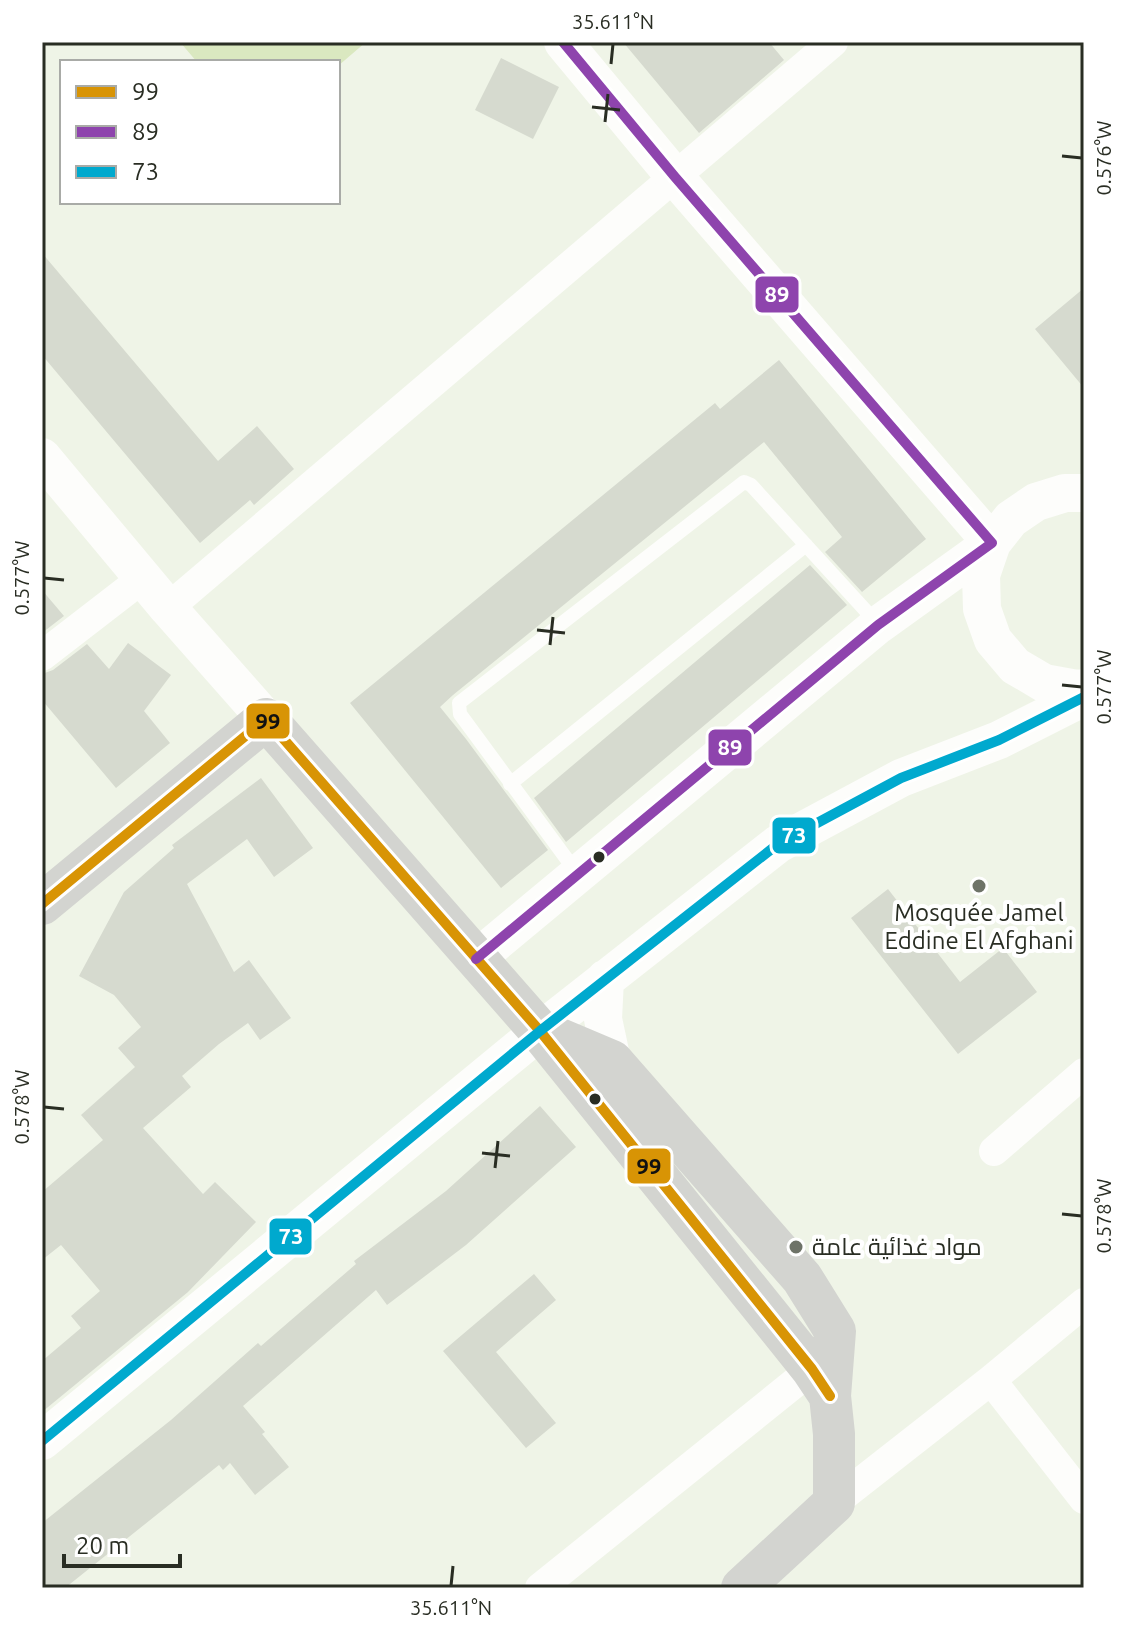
<svg xmlns="http://www.w3.org/2000/svg" width="1126" height="1630" font-family="Ubuntu,Cairo,sans-serif">
	<style>
		.green { fill: #dae8c0 }
		.building { fill: #d6dacf }
		.lines { fill: none; stroke-linecap: round; stroke-linejoin: round }
		.service { stroke: #fdfdfb; stroke-width: 14 }
		.minor { stroke: #fdfdfb; stroke-width: 30 }
		.tertiary { stroke: #fdfdfb; stroke-width: 38 }
		.secondary { stroke: #d3d4d0; stroke-width: 42 }
		.bus-1-casing { stroke: #fff; stroke-width: 16 }
		.bus-2-casing { stroke: #fff; stroke-width: 16 }
		.bus-3-casing { stroke: #fff; stroke-width: 16 }
		.bus-1 { stroke: #d89405; stroke-width: 10 }
		.bus-2 { stroke: #8e44ad; stroke-width: 10 }
		.bus-3 { stroke: #00a9ce; stroke-width: 10 }
		.ticks { fill: none; stroke: #292d23; stroke-width: 3 }
		.bus-dot { fill: #292d23; stroke: #fff; stroke-width: 3 }
		.poi-dot { fill: #6e7368; stroke: #fff; stroke-width: 3 }
		.labels { text-anchor: middle; stroke-width: 8; stroke-linejoin: round; paint-order: stroke }
		.poi-label { font-size: 24px; fill: #292d23; stroke: #fff }
		.line-badge { stroke: #fff; stroke-width: 3 }
		.badge-label { font-size: 22px; text-anchor: middle; font-weight: bold; fill: #fff }
		.pale-badge-label { font-size: 22px; text-anchor: middle; font-weight: bold; fill: #111 }
		.neatline { fill: none; stroke: #292d23; stroke-width: 3 }
		.ticks-label { font-size: 20px; text-anchor: middle; fill: #292d23 }
	</style>
	<rect width="100%" height="100%" fill="#eff4e7"/>
	<path class="green" d="M180,42H366L338,66V62H197Z"/>
	<path class="building" d="M623,42H769L784,60L699,133Z
		M501,58L559,87L533,139L475,110Z
		M42,253L218,461L257,426L294,469L254,505L250,500L200,543L42,355Z
		M1084,288V388L1035,329Z
		M779,360L926,539L862,592L825,552L842,537L764,442L453,695L440,707L466,739L548,850L501,888L350,703L715,403L720,409Z
		M810,565L847,605L566,842L534,798Z
		M42,590L64,616L42,633Z
		M128,643L171,675L144,711L170,743L116,788L42,700V674L53,670L87,644L109,669Z
		M261,778L313,848L274,877L247,839L187,884L234,972L249,960L291,1018L260,1040L248,1023L219,1044L182,1076L191,1087L143,1128L203,1194L215,1182L256,1222L188,1292L42,1412V1361L81,1328L71,1316L100,1291L61,1245L42,1260V1192L103,1140L81,1115L135,1067L118,1048L141,1027L114,995L79,976L124,892L174,848L172,845Z
		M888,889L960,982L1003,948L1037,992L958,1054L851,918Z
		M540,1106L576,1147L466,1245L387,1305L376,1290L243,1406L265,1432L262,1434L289,1467L255,1495L230,1463L223,1470L219,1465L65,1588H42V1523L171,1420L258,1343L261,1346L356,1264L354,1261L446,1191Z
		M534,1274L556,1300L496,1352L556,1423L526,1448L443,1351Z"/>
	<g class="lines">
		<path class="service" d="M510,784L806,545
			M577,873L460,714L459,703L744,482L751,485L877,623"/>
		<path class="minor" d="M168,608L833,42
			M42,656L143,578
			M994,1151L1084,1073
			M991,1380L1084,1499
			M834,1503L991,1380L1084,1303
			M540,1588L812,1369"/>
		<path class="tertiary" d="M42,457L168,608L266,719
			M1084,493H1065L1036,502L1011,519L992,543L981,575L982,609L993,640L1015,666L1044,683L1077,689L1084,688
			M476,959L878,625L992,543L675,177L563,42
			M605,979L603,1019L612,1061
			M42,1441L540,1031L778,844L901,778L999,740L1084,697"/>
		<path class="secondary" d="M42,904L266,719L540,1031L812,1369L830,1396
			M543,1032L612,1061L802,1278L835,1331L830,1396L834,1434V1503L742,1588"/>
		<g class="bus-1-casing">
			<path id="bus-1" d="M42,904L266,719L540,1031L812,1369L830,1396"/>
		</g>
		<g class="bus-2-casing">
			<path id="bus-2" d="M476,959L878,625L992,543L675,177L563,42"/>
		</g>
		<g class="bus-3-casing">
			<path id="bus-3" d="M42,1441L540,1031L778,844L901,778L999,740L1084,697"/>
		</g>
		<use href="#bus-1" class="bus-1"/>
		<use href="#bus-2" class="bus-2"/>
		<use href="#bus-3" class="bus-3"/>
	</g>
	<path class="ticks" d="M611,64L613,44M592,107L620,110M605,122L608,94M1062,156L1082,158M44,578L64,580M537,630L565,633M550,645L553,617M1062,685L1082,687M44,1107L64,1109M482,1153L510,1156M495,1168L498,1141M1062,1214L1082,1216M451,1586L453,1566"/>
	<g class="bus-dot">
		<circle cx="599" cy="857" r="7"/>
		<circle cx="595" cy="1099" r="7"/>
	</g>
	<g class="poi-dot">
		<circle cx="979" cy="886" r="8"/>
		<circle cx="796" cy="1247" r="8"/>
	</g>
	<g class="labels">
		<g class="poi-label">
			<text x="979" y="921">Mosquée Jamel<tspan x="979" dy="28">Eddine El Afghani</tspan></text>
			<text x="812" y="1255" text-anchor="start">مواد غذائية عامة</text>
		</g>
	</g>
	<g class="line-badge">
		<rect x="754" y="275" width="46" height="39" rx="8" fill="#8e44ad"/>
		<rect x="245" y="702" width="46" height="38" rx="8" fill="#d89405"/>
		<rect x="707" y="728" width="46" height="39" rx="8" fill="#8e44ad"/>
		<rect x="771" y="816" width="46" height="39" rx="8" fill="#00a9ce"/>
		<rect x="626" y="1147" width="46" height="38" rx="8" fill="#d89405"/>
		<rect x="268" y="1217" width="45" height="39" rx="8" fill="#00a9ce"/>
	</g>
	<g class="badge-label">
		<text x="777" y="302">89</text>
		<text x="730" y="755">89</text>
		<text x="794" y="843">73</text>
		<text x="291" y="1244">73</text>
	</g>
	<g class="pale-badge-label">
		<text x="268" y="729">99</text>
		<text x="649" y="1174">99</text>
	</g>
	<rect width="1126" height="1630" fill="none" stroke="#ffffff" stroke-width="88"/>
	<rect x="60" y="60" width="280" height="144" fill="#ffffff" stroke="#a9aba7" stroke-width="2"/>
	<rect x="76" y="86" width="40" height="12" fill="#d89405" stroke="#a9aba7" stroke-width="2"/>
	<text x="132" y="100" font-size="24" fill="#292d23">99</text>
	<rect x="76" y="126" width="40" height="12" fill="#8e44ad" stroke="#a9aba7" stroke-width="2"/>
	<text x="132" y="140" font-size="24" fill="#292d23">89</text>
	<rect x="76" y="166" width="40" height="12" fill="#00a9ce" stroke="#a9aba7" stroke-width="2"/>
	<text x="132" y="180" font-size="24" fill="#292d23">73</text>
	<path d="M64 1554v12h116v-12" fill="none" stroke="#292d23" stroke-width="4"/>
	<text x="76" y="1554" font-size="24" fill="#292d23" stroke="#ffffff" stroke-width="6" paint-order="stroke">20 m</text>
	<rect x="44" y="44" width="1038" height="1542" class="neatline"/>
	<g class="ticks-label">
		<text x="613" y="29">35.611°N</text>
		<text transform="translate(1104 158) rotate(-90)" y="7">0.576°W</text>
		<text transform="translate(22 578) rotate(-90)" y="7">0.577°W</text>
		<text transform="translate(1104 687) rotate(-90)" y="7">0.577°W</text>
		<text transform="translate(22 1107) rotate(-90)" y="7">0.578°W</text>
		<text transform="translate(1104 1216) rotate(-90)" y="7">0.578°W</text>
		<text x="451" y="1615">35.611°N</text>
	</g>
</svg>
